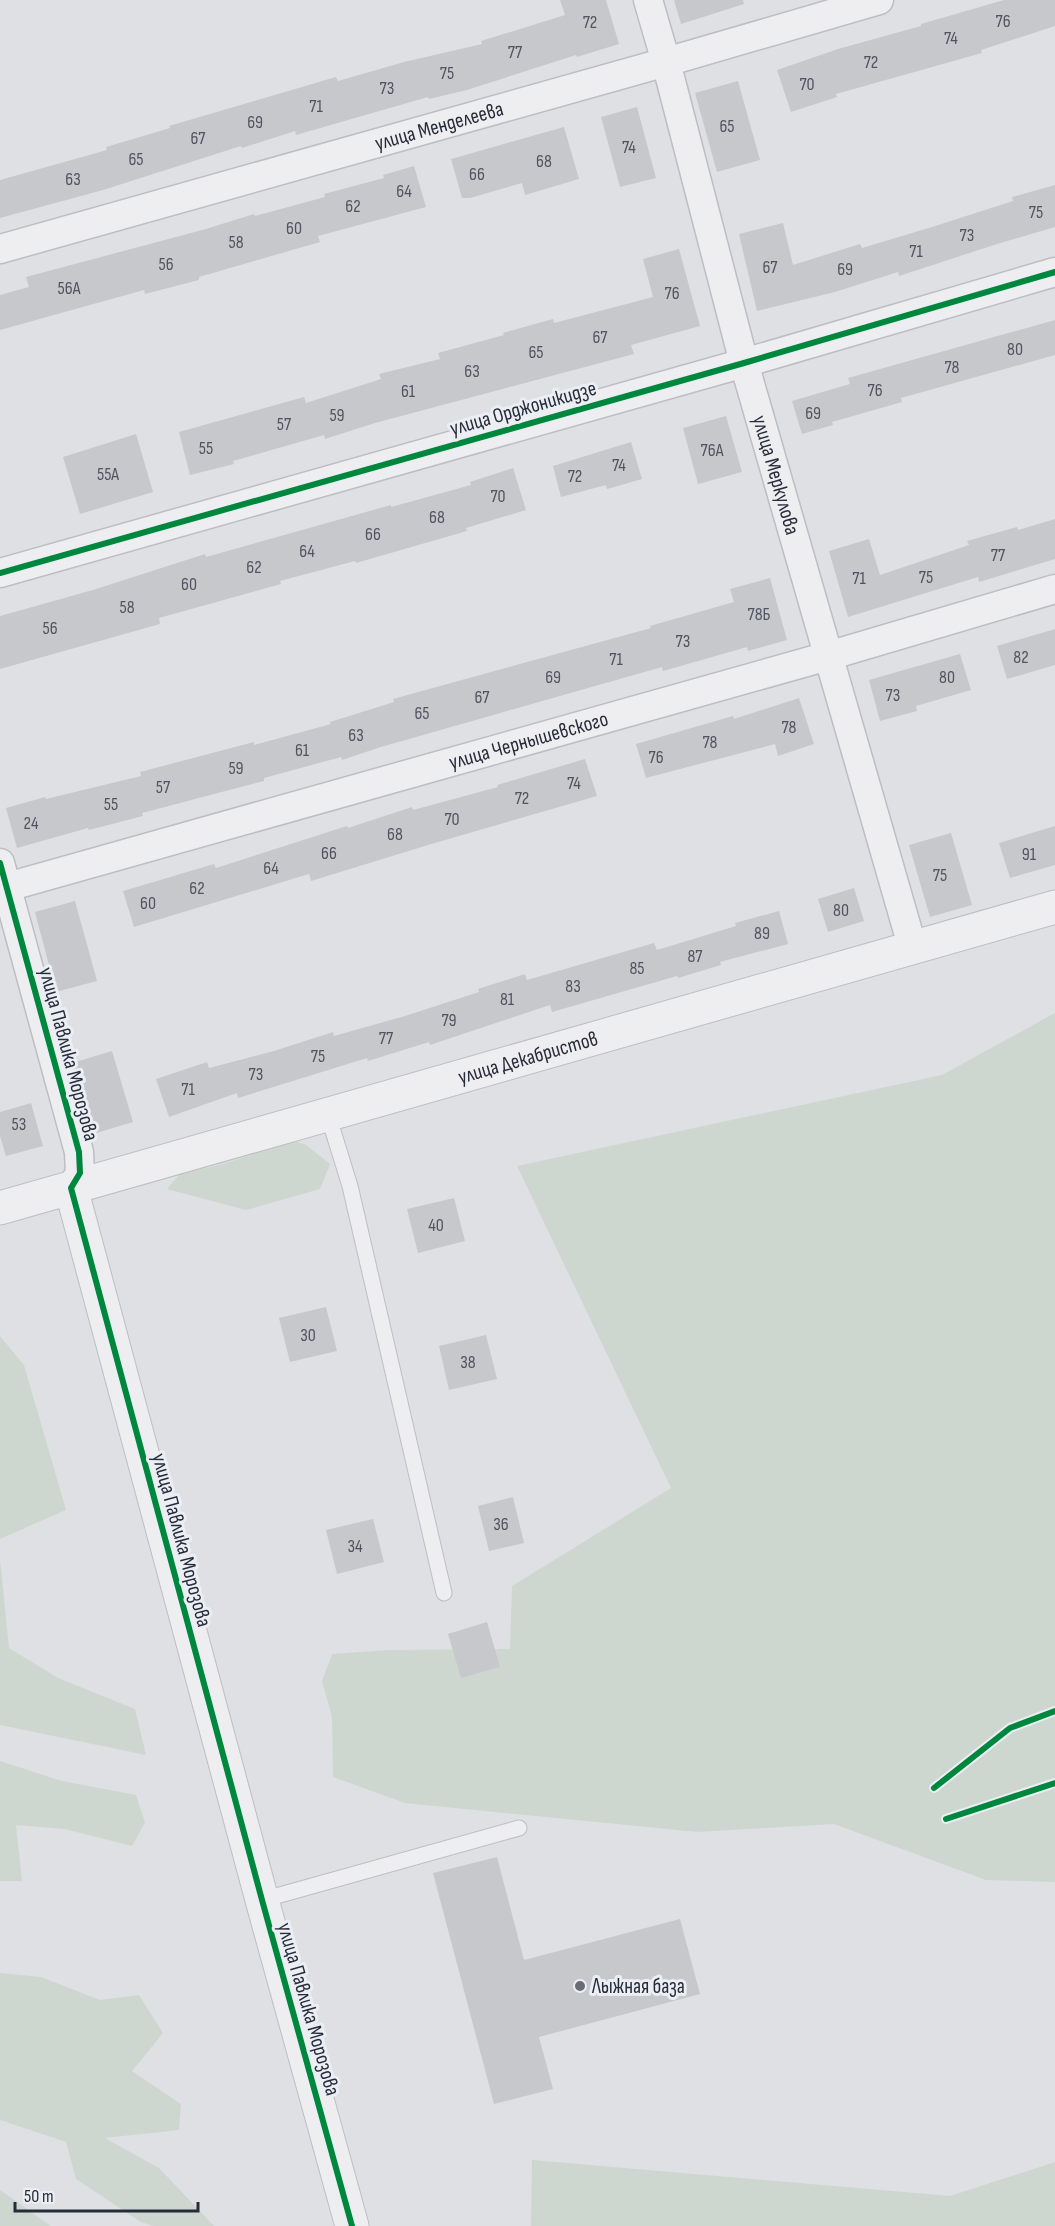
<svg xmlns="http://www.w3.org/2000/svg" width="1055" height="2226" font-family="'Sofia Sans Condensed',sans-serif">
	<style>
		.green { fill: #ced7cf }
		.building { fill: #c7c8cc }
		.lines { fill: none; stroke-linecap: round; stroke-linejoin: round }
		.service-casing { stroke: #bcbec2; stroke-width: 17 }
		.minor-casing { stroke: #bcbec2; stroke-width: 31 }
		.tertiary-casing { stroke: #bcbec2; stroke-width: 35 }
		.service { stroke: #eeeef0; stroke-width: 15 }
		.minor { stroke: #eeeef0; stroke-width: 28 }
		.tertiary { stroke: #eeeef0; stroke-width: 33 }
		.cycleway-casing { stroke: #ebeef3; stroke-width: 10 }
		.cycleway { stroke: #00873e; stroke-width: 6 }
		.poi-dot { fill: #676b76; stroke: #ebeef3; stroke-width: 2 }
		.labels { text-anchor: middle; stroke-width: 6; stroke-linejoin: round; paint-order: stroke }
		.number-label { font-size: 18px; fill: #505460 }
		.street-label { font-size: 21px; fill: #272c3b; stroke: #ebeef3 }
		.poi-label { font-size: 21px; fill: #272c3b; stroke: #ebeef3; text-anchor: start }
	</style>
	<rect width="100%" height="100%" fill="#dee0e4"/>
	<path class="green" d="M1055,1013V1882L986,1880L834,1824L697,1832L405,1803L333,1777L332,1717L322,1681L332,1654L390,1650L510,1649L512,1586L671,1488L517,1166L942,1075Z
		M271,1133L306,1145L330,1164L320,1189L246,1210L167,1189L180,1174L219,1165L251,1155Z
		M0,1336L24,1365L66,1510L0,1539Z
		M0,1559L9,1648L58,1678L135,1709L146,1755L0,1725Z
		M0,1761L62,1781L136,1795L145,1823L132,1846L65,1829L16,1825L22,1881H0Z
		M0,1973L41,1977L100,2000L139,1995L163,2033L132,2071L181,2104L179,2130L105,2138L159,2168L214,2226H153L141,2222L76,2179L66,2142L0,2120Z
		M532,2160L950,2196L1055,2162V2226H531Z
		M0,2190L51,2226H0Z"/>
	<path class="building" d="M560,0H606L619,44L577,57L576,55L467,90L429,99L428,97L296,135L295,131L242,148L241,146L103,190L0,218V180L107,150L106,147L170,128L169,126L336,77L338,81L404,62L482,44L481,41L565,15Z
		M674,0H743L744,4L681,24Z
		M1004,0H1055V26L981,50L982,53L836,94L837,97L791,112L777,70L838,49L921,26V24Z
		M738,81L760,160L717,172L695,93Z
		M637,107L656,178L620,187L601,117Z
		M564,127L579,179L525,195L522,183L470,198H462L451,159Z
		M414,166L426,207L318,236L320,242L199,277V280L145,294L144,290L0,330V295L29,287L26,277L206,229L254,214L255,216L325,197L324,194L384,178L383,175Z
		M1055,185V227L997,244L899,276L898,272L835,292L757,311L739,234L783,223L793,265L860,244L862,248L932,227L1013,201L1012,197Z
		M679,249L700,326L631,345L634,354L375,423L325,439L324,435L233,461L234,464L190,475L179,432L304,397L306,403L381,379L379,374L440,359L438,353L504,335L503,333L553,319L554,323L653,297L643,259Z
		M1055,320V355L901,398L902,402L832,422L833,425L802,434L792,401L850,384L848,378Z
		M726,416L742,472L698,484L683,428Z
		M136,434L153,492L80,514L63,457Z
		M631,442L642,479L607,489L606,485L561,497L553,466Z
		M513,468L526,510L466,528L467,531L356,563L355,561L280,581L281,584L159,618L160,624L0,669V616L93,590L205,554L206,557L391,505V507L471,485L470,482Z
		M1055,519V559L979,582L978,577L848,617L829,551L869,539L880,575L969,545L967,541L1017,527L1018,530Z
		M770,578L787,640L748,651L747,647L663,671L662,667L381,747L342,760L341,757L264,778V781L142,813L143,816L89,830L88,828L17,848L6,808L45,797L46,799L141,776L140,772L254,742V745L331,724L330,722L394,702L393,699L651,628L650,626L734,602L730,589Z
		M1055,629V665L1007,679L997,646Z
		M960,654L971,690L916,706L917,711L880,721L869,680Z
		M799,698L814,744L778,756L775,744L646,778L636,744L733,716L734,719Z
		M585,759L597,796L428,845L311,881L309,874L134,927L123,891L214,864L216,868L347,826L348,828L412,807L413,810L498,787L497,785Z
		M1055,826V865L1010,878L999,843Z
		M951,833L972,905L930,917L909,845Z
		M854,888L864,921L828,932L818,899Z
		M75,901L97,981L56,992L35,912Z
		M779,911L788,944L720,962L721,965L678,978L677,976L552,1012L550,1005L430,1045L429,1042L368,1061L367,1058L238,1098L237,1093L169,1117L156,1079L207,1062L209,1068L274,1051L333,1032L334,1036L405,1016L479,992L478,989L525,974L527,980L654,943L657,950L736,926L735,923Z
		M112,1051L133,1122L93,1134L72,1063Z
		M31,1103L43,1146L6,1156L0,1136V1112Z
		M454,1198L465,1241L418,1253L407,1209Z
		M326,1307L337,1351L290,1362L279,1318Z
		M486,1335L497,1379L449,1390L439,1346Z
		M513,1497L524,1543L489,1551L478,1506Z
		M373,1519L384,1562L337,1574L326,1530Z
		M487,1622L500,1667L461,1678L448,1634Z
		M497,1857L524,1960L680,1919L700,1994L539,2037L553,2089L494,2104L433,1873Z"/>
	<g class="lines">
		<g class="service-casing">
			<path id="service" d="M328,1115L350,1186L444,1593
				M262,1900L519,1828"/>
		</g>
		<g class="minor-casing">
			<g id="minor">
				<path id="s1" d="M648,0L666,62L744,363L913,949"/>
				<path id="s2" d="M0,249L666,62L879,0"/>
				<path d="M0,573L744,363L1055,272"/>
				<path d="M0,863L79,1152L80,1173L71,1188"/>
				<path id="s3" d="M0,889L828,656L1055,589"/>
			</g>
		</g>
		<g class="tertiary-casing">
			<g id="tertiary">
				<path d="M71,1188L262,1900L352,2226"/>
				<path id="s4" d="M0,1208L1055,907"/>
			</g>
		</g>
		<use href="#service" class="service"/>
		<use href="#minor" class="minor"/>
		<use href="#tertiary" class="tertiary"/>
		<g class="cycleway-casing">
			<path id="cycleway" d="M0,573L744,363L1055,272
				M0,863L79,1152L80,1173L71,1188L262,1900L352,2226
				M934,1788L1010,1728L1055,1711
				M946,1819L1055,1783"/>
		</g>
		<use href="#cycleway" class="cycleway"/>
	</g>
	<circle class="poi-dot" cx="580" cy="1986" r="6"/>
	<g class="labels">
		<g class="number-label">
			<text x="1003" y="27">76</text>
			<text x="590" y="28">72</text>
			<text x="951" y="44">74</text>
			<text x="515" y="58">77</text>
			<text x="871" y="68">72</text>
			<text x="447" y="79">75</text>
			<text x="807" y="90">70</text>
			<text x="387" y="94">73</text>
			<text x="316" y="112">71</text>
			<text x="255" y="128">69</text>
			<text x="727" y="132">65</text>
			<text x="198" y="144">67</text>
			<text x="629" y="153">74</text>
			<text x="136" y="165">65</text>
			<text x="544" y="167">68</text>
			<text x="477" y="180">66</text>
			<text x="73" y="185">63</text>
			<text x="404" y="197">64</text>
			<text x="353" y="212">62</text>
			<text x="1036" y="218">75</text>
			<text x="294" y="234">60</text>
			<text x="967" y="241">73</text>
			<text x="236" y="248">58</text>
			<text x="916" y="257">71</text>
			<text x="166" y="270">56</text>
			<text x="770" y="273">67</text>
			<text x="845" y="275">69</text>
			<text x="69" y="294">56А</text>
			<text x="672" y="299">76</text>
			<text x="600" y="343">67</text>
			<text x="1015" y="355">80</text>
			<text x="536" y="358">65</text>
			<text x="952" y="373">78</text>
			<text x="472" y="377">63</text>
			<text x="875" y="396">76</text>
			<text x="408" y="397">61</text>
			<text x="813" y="419">69</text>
			<text x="337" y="421">59</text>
			<text x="284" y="430">57</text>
			<text x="206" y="454">55</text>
			<text x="712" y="456">76А</text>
			<text x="619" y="471">74</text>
			<text x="108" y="480">55А</text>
			<text x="575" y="482">72</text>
			<text x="498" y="502">70</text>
			<text x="437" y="523">68</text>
			<text x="373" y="540">66</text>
			<text x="307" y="557">64</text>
			<text x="998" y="561">77</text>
			<text x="254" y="573">62</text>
			<text x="926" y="583">75</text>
			<text x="859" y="584">71</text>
			<text x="189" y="590">60</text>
			<text x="127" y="613">58</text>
			<text x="759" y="620">78Б</text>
			<text x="50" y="634">56</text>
			<text x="683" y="647">73</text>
			<text x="1021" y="663">82</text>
			<text x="616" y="665">71</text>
			<text x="553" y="683">69</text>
			<text x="947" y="683">80</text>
			<text x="893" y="701">73</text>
			<text x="482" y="703">67</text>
			<text x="422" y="719">65</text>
			<text x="789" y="733">78</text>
			<text x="356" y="741">63</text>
			<text x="710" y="748">78</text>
			<text x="302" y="756">61</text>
			<text x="656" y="763">76</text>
			<text x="236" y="774">59</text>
			<text x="574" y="789">74</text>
			<text x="163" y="793">57</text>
			<text x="522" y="804">72</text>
			<text x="111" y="810">55</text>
			<text x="452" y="825">70</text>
			<text x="31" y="829">24</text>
			<text x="395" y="840">68</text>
			<text x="329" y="859">66</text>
			<text x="1029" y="860">91</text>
			<text x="271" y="874">64</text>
			<text x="940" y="881">75</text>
			<text x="197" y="894">62</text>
			<text x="148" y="909">60</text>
			<text x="841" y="916">80</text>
			<text x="762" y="939">89</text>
			<text x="695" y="962">87</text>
			<text x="637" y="974">85</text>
			<text x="573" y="992">83</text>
			<text x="507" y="1005">81</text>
			<text x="449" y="1026">79</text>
			<text x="386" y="1044">77</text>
			<text x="318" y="1062">75</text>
			<text x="256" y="1080">73</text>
			<text x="188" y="1095">71</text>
			<text x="19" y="1130">53</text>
			<text x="436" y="1231">40</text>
			<text x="308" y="1341">30</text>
			<text x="468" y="1368">38</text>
			<text x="501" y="1530">36</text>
			<text x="355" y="1552">34</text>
		</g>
		<g class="street-label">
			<text dy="7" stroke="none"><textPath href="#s2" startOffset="456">улица Менделеева</textPath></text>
			<text transform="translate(523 408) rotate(-16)" y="7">улица Орджоникидзе</text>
			<text dy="7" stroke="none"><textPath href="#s1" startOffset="492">улица Меркулова</textPath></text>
			<text dy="7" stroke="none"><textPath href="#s3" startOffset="549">улица Чернышевского</textPath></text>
			<text transform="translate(69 1054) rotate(75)" y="7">улица Павлика Морозова</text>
			<text dy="7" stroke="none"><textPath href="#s4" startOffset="549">улица Декабристов</textPath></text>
			<text transform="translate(182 1540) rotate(75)" y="7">улица Павлика Морозова</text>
			<text transform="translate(309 2009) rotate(74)" y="7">улица Павлика Морозова</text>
		</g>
		<g class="poi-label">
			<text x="592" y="1993">Лыжная база</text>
		</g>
	</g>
	<path d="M15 2202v9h183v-9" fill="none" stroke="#272c3b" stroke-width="3"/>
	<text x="24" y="2202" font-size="18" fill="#272c3b" stroke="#ebeef3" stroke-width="4.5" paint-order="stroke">50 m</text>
</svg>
